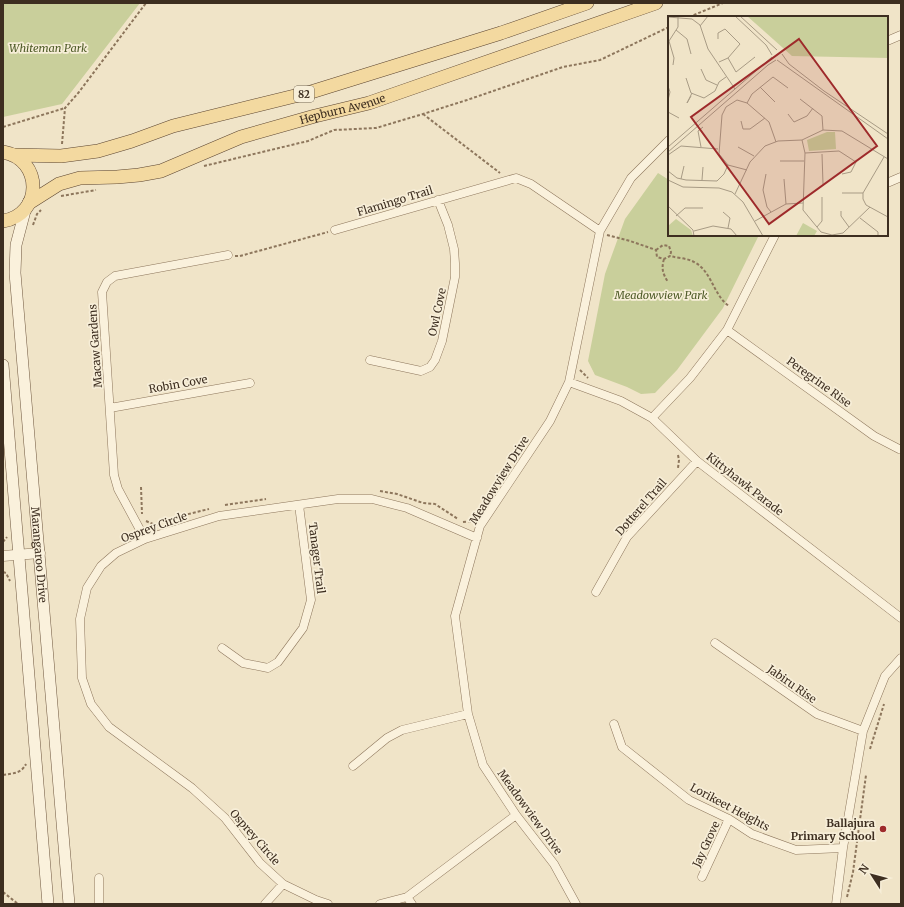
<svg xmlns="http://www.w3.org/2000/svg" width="904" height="907" font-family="Merriweather,serif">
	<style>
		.green { fill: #c9cf9b }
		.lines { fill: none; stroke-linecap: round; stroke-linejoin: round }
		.minor-casing { stroke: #8d765c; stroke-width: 9 }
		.tertiary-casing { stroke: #8d765c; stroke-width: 11 }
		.secondary-casing { stroke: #6f573f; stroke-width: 12 }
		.primary-casing { stroke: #5b4430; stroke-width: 14 }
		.path { stroke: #8d765c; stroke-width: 2; stroke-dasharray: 3 2; stroke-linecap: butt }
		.minor { stroke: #faf1dc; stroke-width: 8 }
		.tertiary { stroke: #faf1dc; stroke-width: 10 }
		.secondary { stroke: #faf1dc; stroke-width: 11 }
		.primary { stroke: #f3d9a0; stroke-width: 13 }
		.poi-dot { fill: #9e2a2b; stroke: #f7eed8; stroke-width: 1.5 }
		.labels { text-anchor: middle; stroke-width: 3.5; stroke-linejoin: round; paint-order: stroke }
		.shield { fill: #f7eed8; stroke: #756857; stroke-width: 1 }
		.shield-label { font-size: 10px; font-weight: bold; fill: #3d2e20 }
		.park-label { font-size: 11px; font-style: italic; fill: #4d5a26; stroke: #f7eed8 }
		.street-label { font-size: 11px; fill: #3d2e20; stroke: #f7eed8 }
		.poi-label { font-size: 11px; font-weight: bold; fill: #3d2e20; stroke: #f7eed8; text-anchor: end }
		.inset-road { fill: none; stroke: #a89b85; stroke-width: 1 }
		.view { fill: #9e2a2b; fill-opacity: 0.15; stroke: #9e2a2b; stroke-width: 2 }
		.inset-edge { fill: none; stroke: #3d2e20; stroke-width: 2 }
	</style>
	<rect width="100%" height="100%" fill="#f0e4c8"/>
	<path class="green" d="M3,3H140L62,104L3,117Z
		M658,173L669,180V235H759L723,308L677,370L655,393L641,394L627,387L595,375L588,361L605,274L625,219Z"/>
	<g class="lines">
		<g class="minor-casing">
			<path id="minor" d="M887,41L901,35
				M887,183L901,177
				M335,230L516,178L531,184L600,231
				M727,330L874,436L899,449
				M370,360L421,371L430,367L435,360L442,341L455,277V263L454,249L448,225L438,200
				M569,382L621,401L652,418L697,461L901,618
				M110,408L250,383
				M652,418L690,378L727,330L775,235
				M145,539L118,489L114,475L102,292L107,282L115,276L228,255
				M596,592L627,537L697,461
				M715,643L817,714L863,731
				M222,648L243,663L268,668L278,662L303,628L311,600L299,505
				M614,724L622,747L689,800L729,819L752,834L796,850L843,848
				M353,766L387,738L402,730L468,714
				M702,877L729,819
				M99,878V904
				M407,897L412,904
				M265,904L283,884
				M328,904L316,900L283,884L260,863L225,818L192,788L109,727L91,704L82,678L80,619L87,588L101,566L116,553L145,539L219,516L338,499H372L407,508L477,538
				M380,904L407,897L516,815
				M576,904L554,864L516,815L483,765L468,714L455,616L480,526L550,421L569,382L600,231L631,178L669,140
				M836,904L843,848L863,731L885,676L901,658"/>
		</g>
		<g class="tertiary-casing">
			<path id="tertiary" d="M3,556L40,553"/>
		</g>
		<g class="secondary-casing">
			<g id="secondary">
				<path id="s1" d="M26,207L16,245L15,273L69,904"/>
				<path d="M3,365L48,904"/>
			</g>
		</g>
		<g class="primary-casing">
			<g id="primary">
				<path d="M3,152C43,159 43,215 3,221"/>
				<path d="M14,155L61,156L98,151L132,141L173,126L311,92L501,33L587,3"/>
				<path id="s2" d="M29,203L59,184L80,178L117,177L139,175L161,171L241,137L315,116L369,103L656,3"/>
			</g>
		</g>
		<path class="path" d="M689,17L723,3
			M423,114L500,173
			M3,127L65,108
			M62,144L65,108L79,92L146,3
			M204,166L308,141L334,130L376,128L423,114L467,100L563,67L600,60L669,27
			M61,196L96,190
			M33,225L37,214L41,210
			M607,235L630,241L656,250L657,257L664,259L670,256C677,258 687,258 694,262C712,271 713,295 729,306
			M656,250L663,245L669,246L671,252L670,256
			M235,256H240L328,232
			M664,259C661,269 663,274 668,282
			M580,370L588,378
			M678,455L679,460L678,468
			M141,487L142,514
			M380,491L397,494L423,503L435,504L458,519
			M225,505L266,499
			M146,521L155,525H159
			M463,522L473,521
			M165,523L172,518L209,509
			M3,542L7,537
			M3,572L6,573L10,581
			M870,749L884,704
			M3,775C13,773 21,774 26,764
			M3,892L18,904
			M847,897L853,872L866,775"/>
		<use href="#minor" class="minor"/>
		<use href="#tertiary" class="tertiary"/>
		<use href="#secondary" class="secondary"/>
		<use href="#primary" class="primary"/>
	</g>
	<circle class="poi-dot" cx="883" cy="829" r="4"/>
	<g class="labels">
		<rect class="shield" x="294" y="86" width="20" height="16" rx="3"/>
		<g class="shield-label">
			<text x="304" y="98">82</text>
		</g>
		<g class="park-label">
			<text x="48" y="52">Whiteman Park</text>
			<text x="661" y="299">Meadowview Park</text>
		</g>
		<g class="street-label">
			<text dy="4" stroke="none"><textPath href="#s2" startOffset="331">Hepburn Avenue</textPath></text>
			<text transform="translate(395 201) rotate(-17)" y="4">Flamingo Trail</text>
			<text transform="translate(437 312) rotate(-78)" y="4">Owl Cove</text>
			<text transform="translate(95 346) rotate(-94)" y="4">Macaw Gardens</text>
			<text transform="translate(819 382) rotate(36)" y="4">Peregrine Rise</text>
			<text transform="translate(178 384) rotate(-10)" y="4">Robin Cove</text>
			<text transform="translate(499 480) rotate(-58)" y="4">Meadowview Drive</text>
			<text transform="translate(745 484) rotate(38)" y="4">Kittyhawk Parade</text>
			<text transform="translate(641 507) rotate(-49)" y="4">Dotterel Trail</text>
			<text transform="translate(154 527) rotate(-20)" y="4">Osprey Circle</text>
			<text dy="4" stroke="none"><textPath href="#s1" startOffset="350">Marangaroo Drive</textPath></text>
			<text transform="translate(317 558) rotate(83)" y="4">Tanager Trail</text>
			<text transform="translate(792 684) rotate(35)" y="4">Jabiru Rise</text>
			<text transform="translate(730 807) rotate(28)" y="4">Lorikeet Heights</text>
			<text transform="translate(530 812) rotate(54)" y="4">Meadowview Drive</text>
			<text transform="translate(255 837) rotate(49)" y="4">Osprey Circle</text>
			<text transform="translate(706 844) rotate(-65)" y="4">Jay Grove</text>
		</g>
		<g class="poi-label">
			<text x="875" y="827">Ballajura<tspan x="875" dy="13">Primary School</tspan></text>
		</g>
	</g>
	<g transform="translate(668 16)">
		<rect width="220" height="220" fill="#f0e4c8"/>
		<path d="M79,0H220V42L124,40ZM159,116H167L168,133L141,135L139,124ZM8,203L23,214L25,220H0V210ZM135,207L149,215L146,220H128Z" fill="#c9cf9b"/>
		<path class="inset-road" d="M67,0L98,29L104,39M72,0L109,34M0,1L24,3L32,9L40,33L67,73M32,10L40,0M8,14L19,23L23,38M50,23V17L57,13L72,28L60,42L51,46M114,38L121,48L156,75L220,118M60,42L68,56L87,41M109,44L220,123M5,49L6,42L1,25L10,11V1M33,53L38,64L49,69M18,62L23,77L36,82L47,75L51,66L58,61M0,70L2,76L0,84M92,71L107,86M23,80L19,87L24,77M132,83L154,100L155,114M79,87L84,78L105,61L120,72M0,96L11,102M120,98L126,106L139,100L145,92M73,105L75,113H82L97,102M134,124L137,137L135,194L153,216L164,219L175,217L202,191M0,131L104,41M33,131L30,115L35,111M70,131L86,140M0,136L100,49L108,44M137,137L171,135L188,146L183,156L174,158M154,138L155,168M0,139L13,130L50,133M216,141L195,177V183L198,189L220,201M112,145H136M79,154L60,149L51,138L54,99L58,91L69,84L79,87L101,106L108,126M0,155L9,162L18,164L49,165L56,158L60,149M98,158L95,174L99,191L103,196M13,163L16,150M116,163L118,188M0,164L15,171L51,172L64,176L75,186L95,220M34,164L35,151M174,177H195M67,178L82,146L97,130L110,125L134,124L155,114L174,115L220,143M0,190L25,214L26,220M173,195V200L181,211M55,196L62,202L60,212M8,200L17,192H35M192,202L210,216V220M87,205L118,188L135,187M149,211L154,205V181M26,215L45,210L63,213L69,220"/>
		<path class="view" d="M131,23L209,130L101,208L23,101Z"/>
		<rect width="220" height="220" class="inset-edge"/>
	</g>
	<rect width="904" height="907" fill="none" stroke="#3d2e20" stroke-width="8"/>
	<g transform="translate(872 875) rotate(306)" stroke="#f7eed8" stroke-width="3" paint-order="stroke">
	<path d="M0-3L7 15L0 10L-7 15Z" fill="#3d2e20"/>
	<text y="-6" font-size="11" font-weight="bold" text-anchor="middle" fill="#3d2e20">N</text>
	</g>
</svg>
